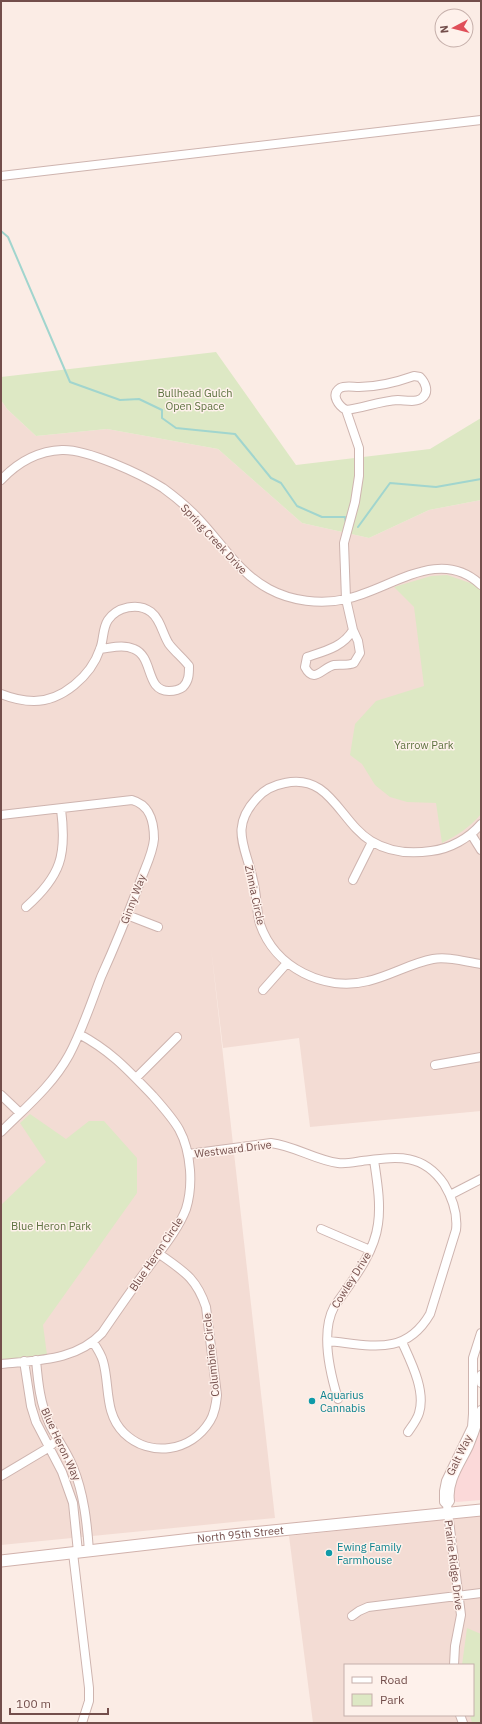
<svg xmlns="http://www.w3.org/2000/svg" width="482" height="1724" font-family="'IBM Plex Sans',sans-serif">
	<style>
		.residential { fill: #f3dcd4; fill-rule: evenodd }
		.commercial { fill: #fbd9d9 }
		.green { fill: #dde8c4 }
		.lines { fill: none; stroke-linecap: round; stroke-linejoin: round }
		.stream { stroke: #a1d5ce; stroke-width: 2 }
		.street-casing { stroke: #ceb4af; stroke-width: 10 }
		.secondary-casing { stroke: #d1b2ac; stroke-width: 13 }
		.street { stroke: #fff; stroke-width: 8 }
		.secondary { stroke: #fff; stroke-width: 11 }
		.culture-dot { fill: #0f9aa8; stroke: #fef1eb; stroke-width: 1.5 }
		.labels { text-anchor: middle; stroke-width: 3; stroke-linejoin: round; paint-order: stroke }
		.park-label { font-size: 11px; fill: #5e7341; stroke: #fef1eb }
		.street-label { font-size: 11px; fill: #734e4b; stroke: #fef1eb }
		.culture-label { font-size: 11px; fill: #0d838f; stroke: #fef1eb; text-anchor: start }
	</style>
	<rect width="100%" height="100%" fill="#fbece5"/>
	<path class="residential" d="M1,400L7,409L36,436L107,429L218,449L302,523L369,538L429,510L481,500V1111L310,1127L299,1038L223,1048L211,948L275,1518L1,1545Z
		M481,1516V1723H313L289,1536ZM345,1665H473V1715H345Z"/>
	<path class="commercial" d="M481,1424V1500L457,1502L454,1501L452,1487Z"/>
	<path class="green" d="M216,352L296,465L430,449L481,418V500L429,510L369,538L302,523L218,449L107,429L36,436L7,409L1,400V377Z
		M447,575L476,585L481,589V814C470,827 458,835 442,843L436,803L407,802L390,797L375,785L362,764L350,755L355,724L376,701L424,686L414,607L394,587L431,576Z
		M30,1114L66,1139L89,1121H104L137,1158V1193L43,1325L47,1355L1,1361V1205L46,1162L20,1123Z
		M467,1628L481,1634V1723H472L470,1715H473V1665H462Z"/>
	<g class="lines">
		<path class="stream" d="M1,231L8,237L70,382L120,400L139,399L162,410V418L176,428L235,434L271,478L281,483L297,506L322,517H345L346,523
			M358,527L390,483L436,487L481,479"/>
		<g class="street-casing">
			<path id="street" d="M1,176L481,120
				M414,376L420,377C425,382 430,392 422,398C416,403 405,400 398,400C380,401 363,408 346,410C339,406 330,395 340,388C346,385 353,387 359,387C378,387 397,382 414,376Z
				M346,410L359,448V476L355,502L344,543L346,599L353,630C343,647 325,651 307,657L305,667C314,685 323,667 334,665C341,664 348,666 354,663L360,653L358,641L353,630
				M1,480C17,463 38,451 62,450C87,449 141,474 163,488C174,496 185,505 195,515C220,540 237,572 269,589C291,601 321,605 346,599C390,590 439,545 481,585
				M1,694C11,698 23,701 34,701C62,701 91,676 100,649C104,640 102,629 108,620C117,607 138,602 151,612C161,620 162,633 169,644C175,652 183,658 189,666C189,674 189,681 183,687C179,690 174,691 169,691C145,691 154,657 134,649C123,644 111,648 100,649
				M1,815L132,800C150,805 154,821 154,839C153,853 145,868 140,882C128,914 115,946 101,977C91,1003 82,1031 69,1055C52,1086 25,1108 1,1132
				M481,824C469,838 450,849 431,851C411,854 389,852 371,841C340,822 330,773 285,783C274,785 264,790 257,798C229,828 246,847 253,880C257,894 256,910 260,924C275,968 325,992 368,981C390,976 411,963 433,959C448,956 466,962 481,964
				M471,834L481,850
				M353,880L372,842
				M26,907C61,876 67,855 61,809
				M127,915L158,927
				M263,990L287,963
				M435,1065L481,1057
				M136,1078L177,1037
				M1,1095L20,1113
				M189,1154L271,1143C295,1146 315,1160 338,1163C346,1164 355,1162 362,1161C396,1157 422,1152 444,1184C453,1199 458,1213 456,1230L430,1314C405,1357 370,1345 328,1341
				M450,1195L481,1179
				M321,1229L370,1250
				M93,1342C97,1348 101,1354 103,1361C110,1385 104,1414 124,1433C150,1458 191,1452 210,1421C215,1413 216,1404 217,1395L206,1307C196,1277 183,1271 158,1253
				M402,1342C411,1362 426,1391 419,1413C417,1420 412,1426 408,1432
				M36,1360C38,1382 40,1404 50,1425C57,1439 67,1452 73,1467C84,1494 87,1523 89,1551
				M24,1361L31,1406L36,1422L62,1472L73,1503L78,1552
				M1,1364C37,1360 76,1361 102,1333C117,1311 132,1289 148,1268C161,1250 178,1230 186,1209C190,1196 191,1184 190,1170C187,1134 176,1122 153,1096C128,1070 111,1051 79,1034
				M481,1375V1383
				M338,1399C330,1373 320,1333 334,1307C351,1282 374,1255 378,1224C381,1203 377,1181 374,1160
				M1,1476L48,1448L58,1439
				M447,1505L450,1501C447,1481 461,1463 469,1446C474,1434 478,1423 481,1410
				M73,1553L89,1688V1701L82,1723
				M352,1616L359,1611L368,1607L481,1593
				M454,1665L455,1646L461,1615L447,1505L444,1502V1491L446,1481L472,1427L473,1414V1358L481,1333
				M460,1715L463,1723"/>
		</g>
		<g class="secondary-casing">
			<g id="secondary">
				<path id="s1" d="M1,1561L192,1539L481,1510"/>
			</g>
		</g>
		<use href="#street" class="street"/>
		<use href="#secondary" class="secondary"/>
	</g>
	<g class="culture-dot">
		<circle cx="312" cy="1401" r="4"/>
		<circle cx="329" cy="1553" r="4"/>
	</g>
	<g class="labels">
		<g class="park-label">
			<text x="195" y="397">Bullhead Gulch<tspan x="195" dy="13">Open Space</tspan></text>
			<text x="424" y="749">Yarrow Park</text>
			<text x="51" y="1230">Blue Heron Park</text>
		</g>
		<g class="street-label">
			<text transform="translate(214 539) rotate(47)" y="4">Spring Creek Drive</text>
			<text transform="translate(255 895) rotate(78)" y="4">Zinnia Circle</text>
			<text transform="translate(133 899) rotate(-69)" y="4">Ginny Way</text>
			<text transform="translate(233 1149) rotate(-7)" y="4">Westward Drive</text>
			<text transform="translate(156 1254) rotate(-56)" y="4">Blue Heron Circle</text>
			<text transform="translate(351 1280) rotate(-58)" y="4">Cowley Drive</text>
			<text transform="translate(211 1355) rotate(-96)" y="4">Columbine Circle</text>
			<text transform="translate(61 1444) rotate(65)" y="4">Blue Heron Way</text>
			<text transform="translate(459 1455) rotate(-64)" y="4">Galt Way</text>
			<text dy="4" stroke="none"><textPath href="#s1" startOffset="241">North 95th Street</textPath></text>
			<text transform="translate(454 1565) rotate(83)" y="4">Prairie Ridge Drive</text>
		</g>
		<g class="culture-label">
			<text x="320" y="1399">Aquarius<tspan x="320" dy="13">Cannabis</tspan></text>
			<text x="337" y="1551">Ewing Family<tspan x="337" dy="13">Farmhouse</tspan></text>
		</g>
	</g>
	<rect width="482" height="1724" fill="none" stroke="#734e4b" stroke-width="4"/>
	<rect x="344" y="1664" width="130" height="52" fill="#fef1eb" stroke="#c6b0ab"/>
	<rect x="352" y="1677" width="20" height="6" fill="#ffffff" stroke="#c6b0ab"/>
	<text x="380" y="1684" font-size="12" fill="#734e4b">Road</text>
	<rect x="352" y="1694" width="20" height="12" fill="#dde8c4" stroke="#c6b0ab"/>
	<text x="380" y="1704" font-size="12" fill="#734e4b">Park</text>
	<g transform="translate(454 28) rotate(263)"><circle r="19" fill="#fef1eb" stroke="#c6b0ab"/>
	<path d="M0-3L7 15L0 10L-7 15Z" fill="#e04f59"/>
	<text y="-6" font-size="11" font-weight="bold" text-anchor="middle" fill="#734e4b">N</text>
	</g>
	<path d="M10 1708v6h98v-6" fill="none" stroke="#734e4b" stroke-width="2"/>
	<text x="16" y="1708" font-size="12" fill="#734e4b" stroke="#fef1eb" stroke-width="3" paint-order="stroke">100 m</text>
</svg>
